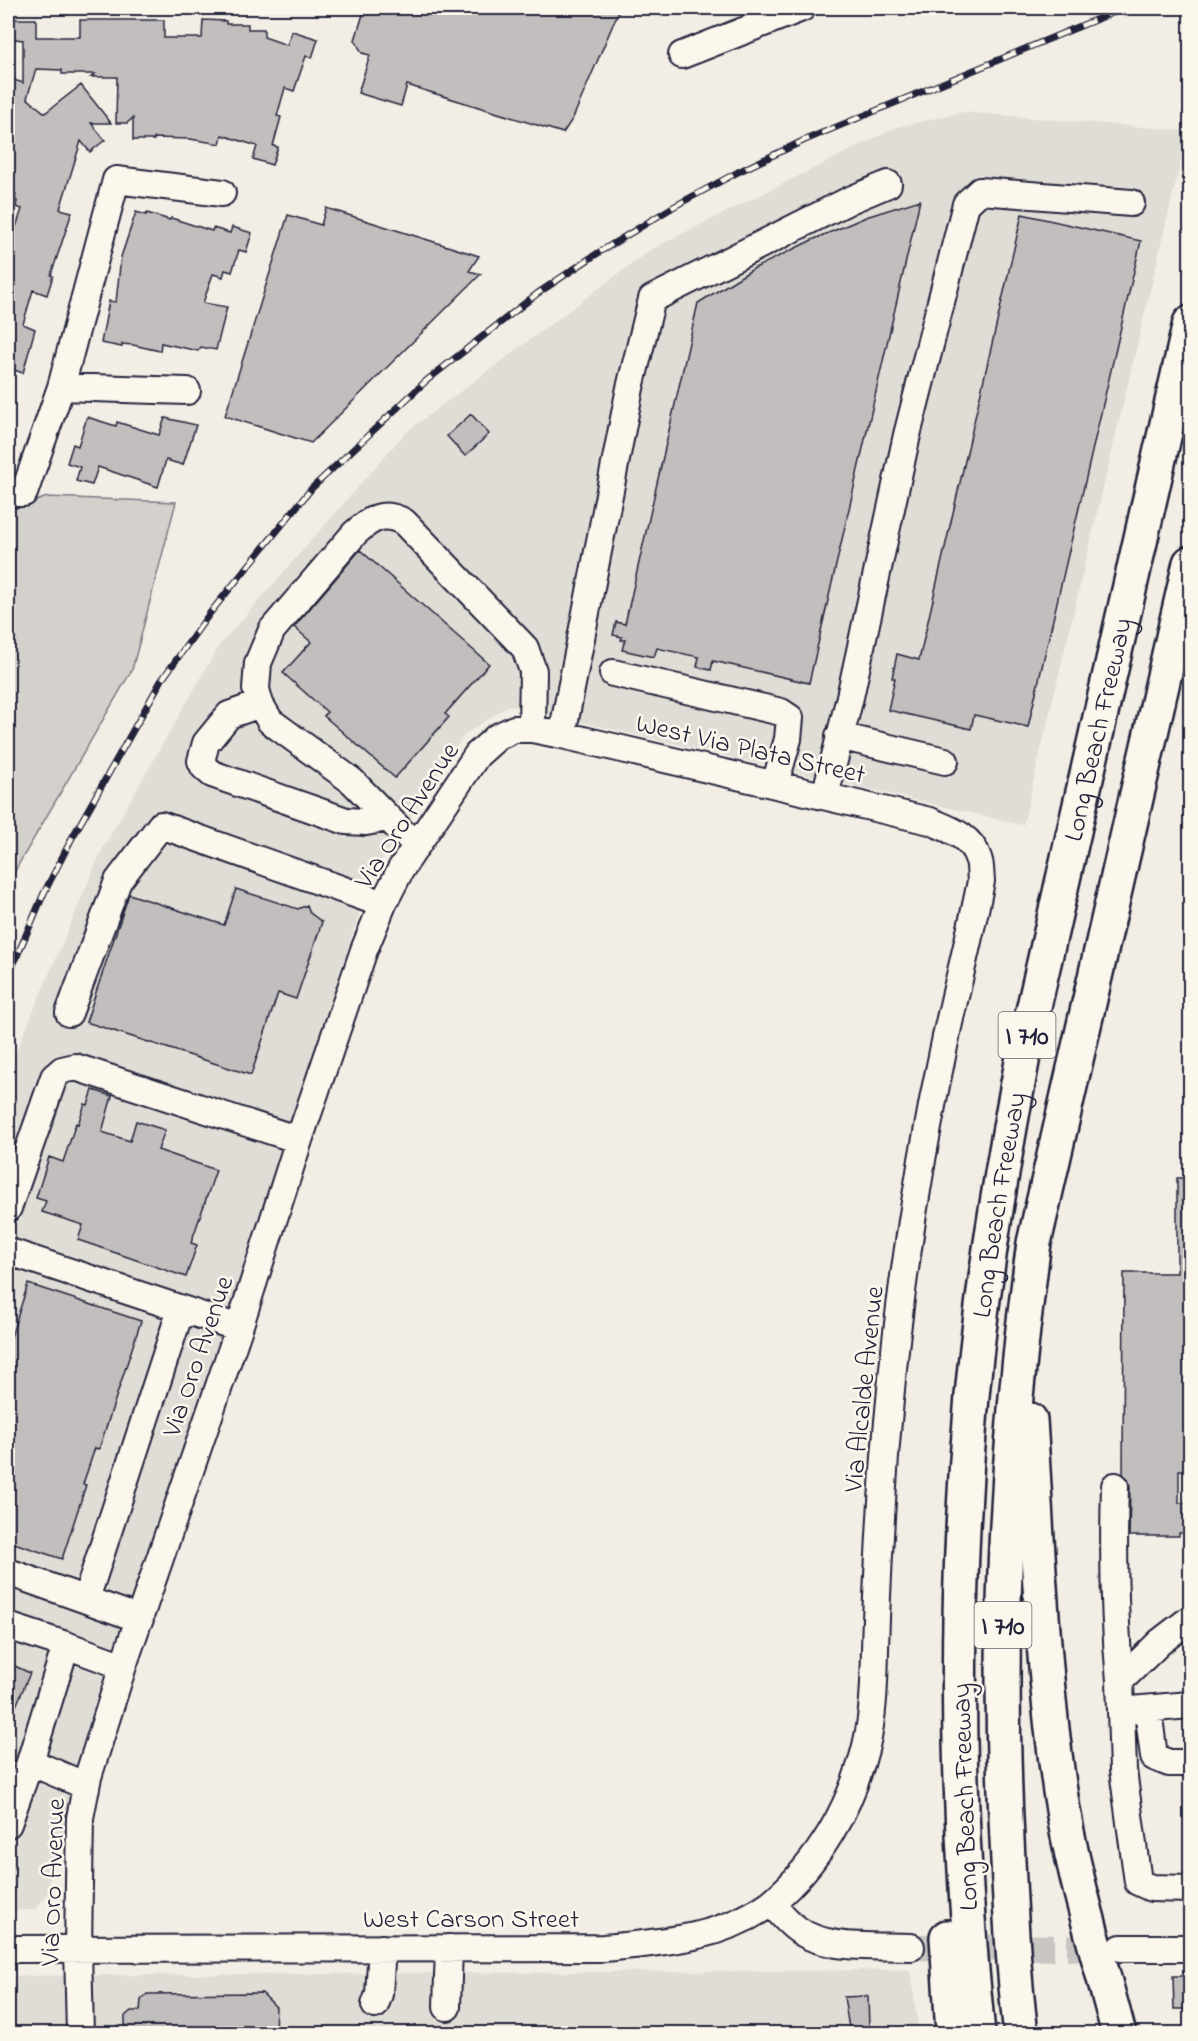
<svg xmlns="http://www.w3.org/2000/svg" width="1198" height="2041" font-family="'Indie Flower',sans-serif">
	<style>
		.built { fill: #e0dcd6 }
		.green { fill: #d4d1cc; stroke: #7b7a84; stroke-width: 1.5 }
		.building { fill: #c2bebe; stroke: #22223b; stroke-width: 1.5 }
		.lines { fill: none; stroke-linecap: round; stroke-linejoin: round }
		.minor-tunnel { stroke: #c8c5c3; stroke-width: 26; stroke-dasharray: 26 13; stroke-linecap: butt }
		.minor-casing { stroke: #22223b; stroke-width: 30 }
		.highway-casing { stroke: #22223b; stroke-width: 38 }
		.minor { stroke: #fbf7ec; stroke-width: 26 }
		.highway { stroke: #fbf7ec; stroke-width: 33 }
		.rail-casing { stroke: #22223b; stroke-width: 7 }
		.rail { stroke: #fbf7ec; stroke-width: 4.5; stroke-dasharray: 14; stroke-linecap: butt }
		.labels { text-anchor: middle; stroke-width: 5; stroke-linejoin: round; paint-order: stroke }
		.shield { fill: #fbf7ec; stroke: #636270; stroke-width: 1.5 }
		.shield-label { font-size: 26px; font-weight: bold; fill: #22223b }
		.street-label { font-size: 27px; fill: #22223b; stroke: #fbf7ec }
	</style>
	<rect width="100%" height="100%" fill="#f2eee5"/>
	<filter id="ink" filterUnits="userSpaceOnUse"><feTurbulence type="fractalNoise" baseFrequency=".0167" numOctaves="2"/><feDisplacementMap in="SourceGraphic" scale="12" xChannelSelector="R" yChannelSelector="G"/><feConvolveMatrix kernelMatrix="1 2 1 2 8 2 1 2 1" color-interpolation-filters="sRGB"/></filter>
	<g filter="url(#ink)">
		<path class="built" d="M963,112L1188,131L1023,825L509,705L464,735L371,876L48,1885V1893L35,1910H8V1071L102,850L219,646L406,432L652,249L897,127Z
			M910,1970L919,2033H8V1976Z"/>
		<path class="green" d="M47,497L176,502L132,670L17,867L8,889V511Z"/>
		<path class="building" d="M365,8H620L573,118L563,133L407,85L401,106L358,93L370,55L362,53L355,40Z
			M8,19H36V37H80V20H164V38H202L203,20L226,21V24H248V29H264V37L287,45L292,31L318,39L312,58L306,56L294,91L285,88L277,116L281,117L273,146L278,147L272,165L253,159L257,146L222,135L220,144L190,139L154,138V140H133V118L127,123H116L117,77H91L95,74H62V70L36,69L27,98L45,113L81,85L111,123H91L105,140L90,152L81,141L60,209L72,212L51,275L53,276L47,295L33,290L23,324L35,329L23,373L8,368V277L14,255L8,253V251L22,209L16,207L17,201L15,200L16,194L8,193V78L23,83V40L8,38Z
			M920,200L809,683L713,661L711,670L697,667L699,657L657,648L654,657L622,650L625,640H621L622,637L613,635L616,622L625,624L698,303L753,269L812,240L866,217Z
			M326,208L479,256L469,271L481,274L311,443L225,416L288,215L321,225Z
			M136,212L146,215L147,213L170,220L171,218L212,231L213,228L230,233L232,227L252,233L246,252L239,250L232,272L225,270L223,277L213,274L203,303L227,307L216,350L201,347L198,351L161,343L160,351L133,345L122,344V347L101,343L109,301L116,302L121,257Z
			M1022,214L1141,241L1028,727L974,715L971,729L888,710L895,678H892L897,654L919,660Z
			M471,414L489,434L465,456L447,436Z
			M87,417L116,426L117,422L159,435L165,418L196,425L183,465L166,460L158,487L98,467L92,485L76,481L80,467L67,463L73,444L78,446Z
			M360,550L489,664L445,714L449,717L395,778L324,716L327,712L283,673L311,642L294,627Z
			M236,889L298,909L307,905L310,913L322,922L296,999L278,993L251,1075L86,1022L129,894L224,925Z
			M93,1090L112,1096L102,1132L130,1141L136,1121L165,1130L158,1150L216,1170L191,1243L197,1245L186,1277L78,1240L83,1225L42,1212L46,1201L36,1198L49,1157L63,1162L76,1123L78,1124L85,1104L88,1105Z
			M1177,1178H1191V1470H1179V1503H1191V1533H1179V1536H1129L1130,1486L1128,1479L1123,1474L1124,1273H1177Z
			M28,1284L141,1321L99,1449L95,1448L83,1484L86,1485L62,1559L8,1541V1346Z
			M8,1663L30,1673L8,1725Z
			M1173,1976H1191V2009H1174Z
			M262,1993L276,2007L275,2033L125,2034V2016L131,2011H140L141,2000L147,1994Z
			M868,1996L869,2027L849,2028L844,1997Z"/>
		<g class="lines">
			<path class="minor-tunnel" d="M911,1947L1111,1948"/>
			<g class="minor-casing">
				<path id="minor" d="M682,55L802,8
					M61,387L187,391
					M8,493H24L61,387L116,180L222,193
					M613,673L781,712L790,718L788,739L775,784
					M260,704L229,715L206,743L201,761L204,767L212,774L346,821L366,822L388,818
					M562,735L630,388L652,299L850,200L888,184
					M839,736L945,761
					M825,796L850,697L907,435L966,204L980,191L1131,203
					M417,843L403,833L352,781L270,721L260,704L256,689L258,663L272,630L355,533C371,519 383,510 404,522L525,648L533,671L532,729
					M69,1013L118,881L161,825L383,904
					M8,1208L54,1077L62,1070L75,1067L299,1140
					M8,1259L10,1252L239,1328
					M1115,1486C1113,1551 1114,1616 1120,1681
					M8,1572L140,1619
					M86,1599L181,1309
					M1190,1619L1160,1642L1120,1681L1123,1770L1138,1882L1151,1888L1190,1889
					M8,1626L66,1645L30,1762L8,1824
					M66,1645L123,1666
					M1148,1709L1154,1757L1169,1763H1190
					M1131,1710L1190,1705
					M30,1762L86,1786
					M1121,1948H1190
					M8,1949L604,1948C664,1942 720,1939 771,1903C779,1911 787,1922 797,1929C825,1951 877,1945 911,1947
					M375,2005L379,1994L382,1948
					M447,2007L449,1948
					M80,2034L78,1949L80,1818L88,1777L123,1666L239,1328L299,1140L364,950L383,904L401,869L477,755L497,737L514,729H532L562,735L930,821C949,829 971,836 978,858C981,864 980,874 981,881C971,932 958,982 947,1032C920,1157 900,1284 889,1411C882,1480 879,1550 876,1619C874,1661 876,1705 866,1746C851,1807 819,1863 771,1903"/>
			</g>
			<g class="highway-casing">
				<g id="highway">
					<path d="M1030,1420C1038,1543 1042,1668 1060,1791C1072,1873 1098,1953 1119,2034"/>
					<path d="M947,1937L953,2034"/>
					<path id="s1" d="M978,2034C956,1822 953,1608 972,1396C983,1278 1003,1162 1025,1046L1190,323"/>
					<path d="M1021,2034C1013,1969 1010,1904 1007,1839C997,1640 1006,1440 1034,1243L1190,563"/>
				</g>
			</g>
			<use href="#minor" class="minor"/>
			<use href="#highway" class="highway"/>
			<g class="rail-casing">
				<path id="rail" d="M8,977L44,893L72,838L161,681L210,613L312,488L426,381L538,293L598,253L673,207L738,172L805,140L1124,8"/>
			</g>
			<use href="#rail" class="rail"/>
		</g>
	</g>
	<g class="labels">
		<g class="shield">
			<rect x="998.5" y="1012" width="57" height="46" rx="4.5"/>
			<rect x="974.5" y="1602" width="57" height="46" rx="4.5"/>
		</g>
		<g class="shield-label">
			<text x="1027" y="1044">I 710</text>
			<text x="1003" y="1634">I 710</text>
		</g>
		<g class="street-label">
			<text dy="9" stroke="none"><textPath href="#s1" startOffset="1318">Long Beach Freeway</textPath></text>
			<text transform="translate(751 748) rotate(13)" y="9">West Via Plata Street</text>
			<text transform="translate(406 815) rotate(-57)" y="9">Via Oro Avenue</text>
			<text dy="9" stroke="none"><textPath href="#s1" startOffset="832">Long Beach Freeway</textPath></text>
			<text transform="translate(197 1356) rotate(-71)" y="9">Via Oro Avenue</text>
			<text transform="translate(863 1389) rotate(-84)" y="9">Via Alcalde Avenue</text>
			<text transform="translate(964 1797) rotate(-92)" y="9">Long Beach Freeway</text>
			<text transform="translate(52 1882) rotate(-88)" y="9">Via Oro Avenue</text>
			<text x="471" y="1927">West Carson Street</text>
		</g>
	</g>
	<rect width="1198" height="2041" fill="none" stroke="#fbf7ec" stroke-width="30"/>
	<rect x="15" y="15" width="1168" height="2011" fill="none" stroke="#22223b" stroke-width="2" filter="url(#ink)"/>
</svg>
